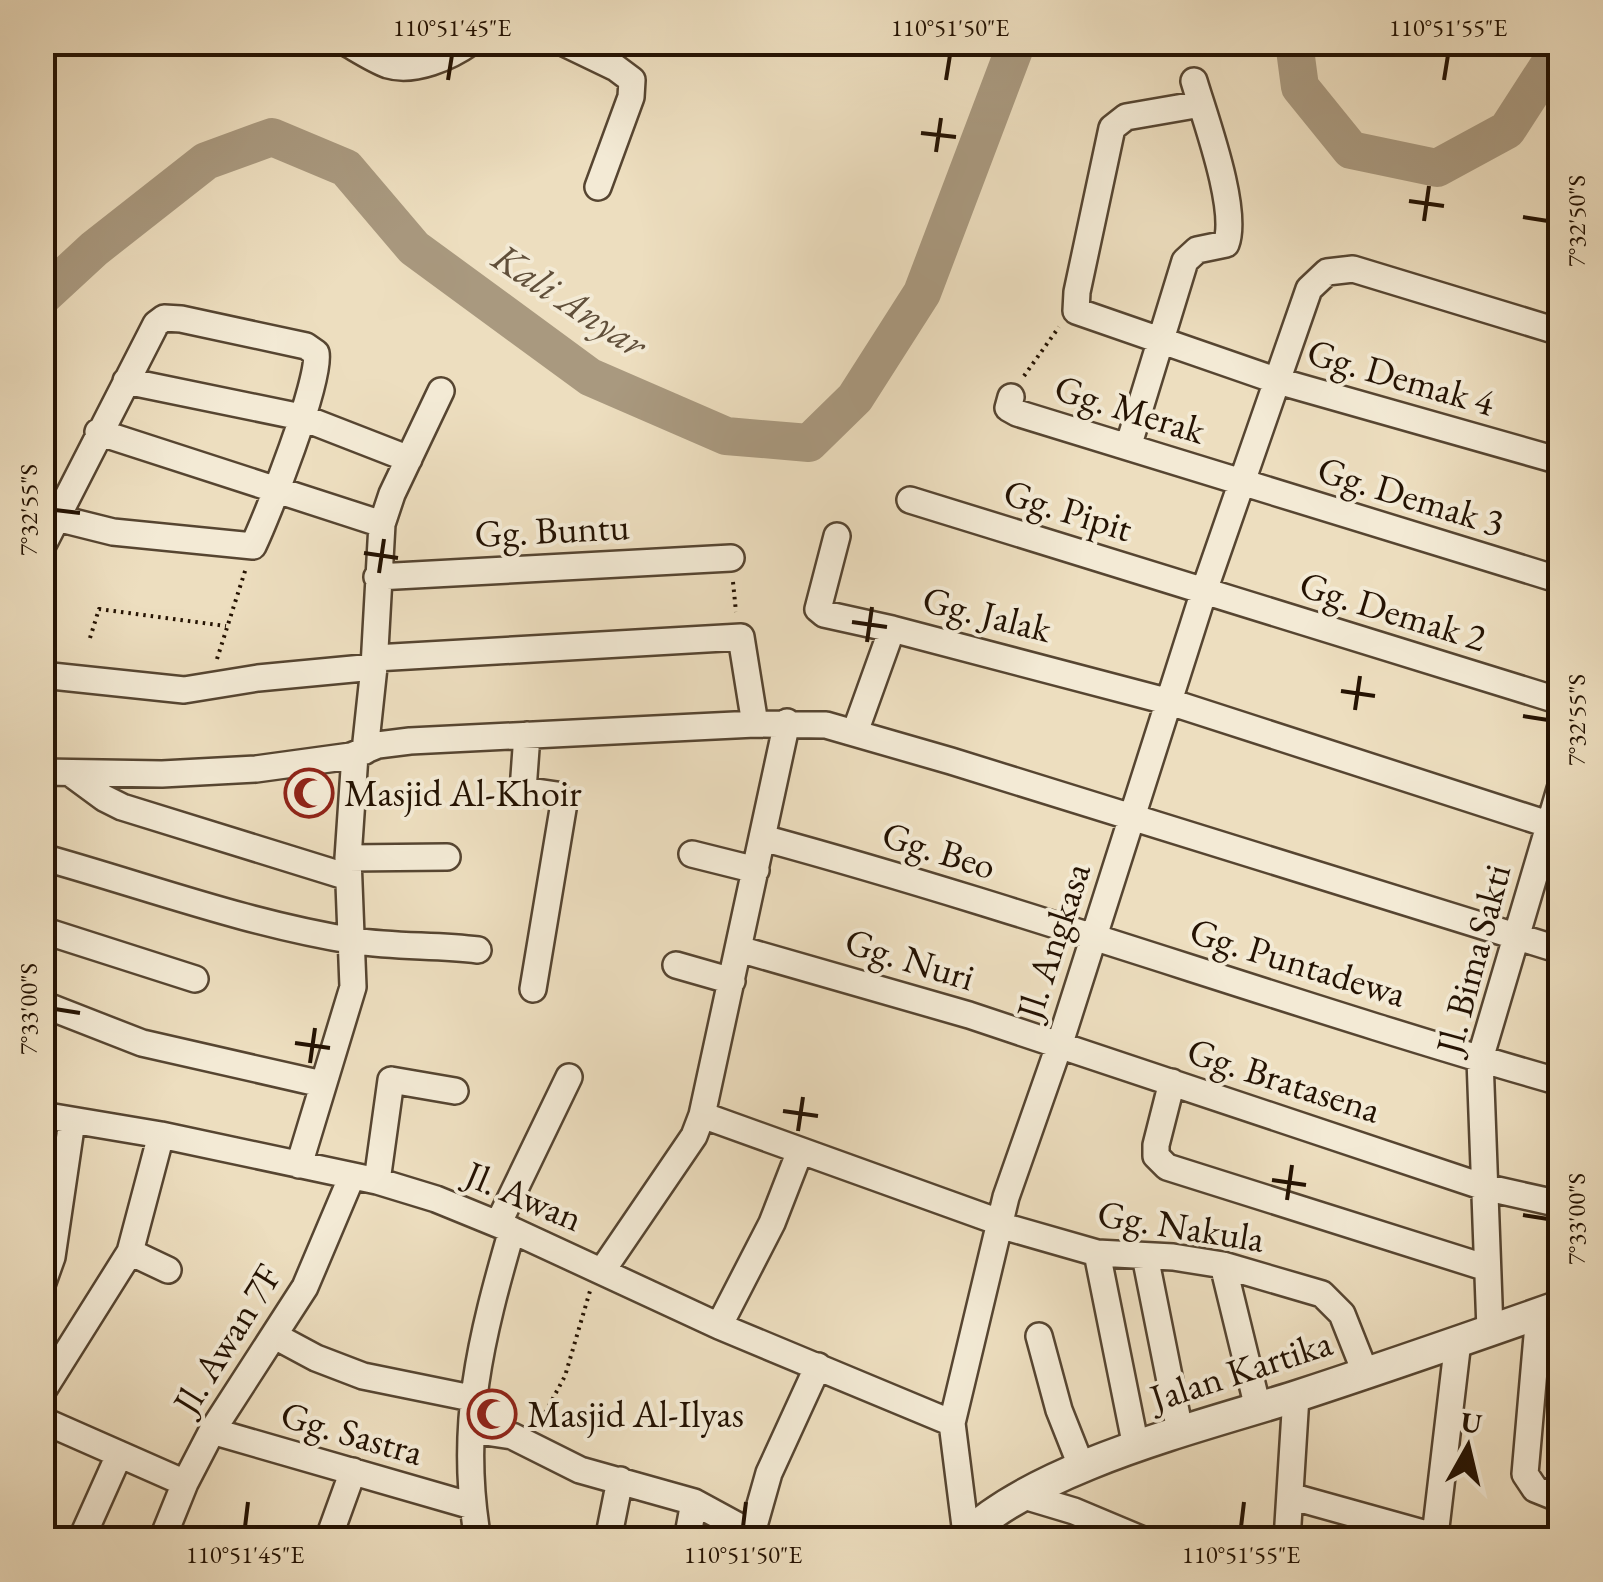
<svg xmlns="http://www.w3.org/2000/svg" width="1603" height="1582" font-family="'EB Garamond',serif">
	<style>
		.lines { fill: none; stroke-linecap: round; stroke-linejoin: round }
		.river { stroke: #a9997f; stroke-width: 38 }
		.minor-casing { stroke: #564531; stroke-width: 30 }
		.tertiary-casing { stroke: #564531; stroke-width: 35 }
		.path { stroke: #241202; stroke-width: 4; stroke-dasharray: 2.5 5; stroke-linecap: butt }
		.minor { stroke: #f3ead5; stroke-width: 25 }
		.tertiary { stroke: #f3ead5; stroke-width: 30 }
		.ticks { fill: none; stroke: #241202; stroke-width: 4 }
		.labels { text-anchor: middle; stroke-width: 8; stroke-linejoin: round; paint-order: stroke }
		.street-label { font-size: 38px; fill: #241202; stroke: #f3ead5 }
		.poi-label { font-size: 38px; fill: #241202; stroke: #f3ead5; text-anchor: start }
		.water-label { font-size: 40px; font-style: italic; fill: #604f3a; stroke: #f3ead5 }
		.neatline { fill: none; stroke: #241202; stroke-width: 4 }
		.ticks-label { font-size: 25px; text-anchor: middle; fill: #241202 }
	</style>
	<rect width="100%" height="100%" fill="#eddebf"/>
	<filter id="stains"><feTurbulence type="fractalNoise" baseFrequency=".002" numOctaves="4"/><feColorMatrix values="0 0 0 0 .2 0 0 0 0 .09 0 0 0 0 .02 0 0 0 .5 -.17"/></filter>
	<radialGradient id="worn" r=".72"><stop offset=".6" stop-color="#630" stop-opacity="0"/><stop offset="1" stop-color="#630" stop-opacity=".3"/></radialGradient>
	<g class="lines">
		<path class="river" d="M1294,42L1300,87L1351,150L1437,168L1507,130L1560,48
			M42,297L94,249L206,161L272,137L346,168L414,248L590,377L726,436L809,443L855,398L922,293L1017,42"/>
		<g class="minor-casing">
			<path id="minor" d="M345,42C359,50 374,60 388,65C414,73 450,57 471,42
				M562,42L616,68L632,80L631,97L598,187
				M1201,104L1126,117L1112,128L1077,292L1076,311L1278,381L1560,461
				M126,381L301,417L409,459
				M1011,397L1008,408L1017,413L1560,580
				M98,432L382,524
				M1128,447L1185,261L1197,250L1226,244C1239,210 1205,118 1194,81
				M910,500L1560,701
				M837,536L818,609L824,614L892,629
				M42,547L156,324L164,318L181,319L306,346L316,353C322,378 267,517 253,546L113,532L57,518
				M377,577L731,558
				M375,658L741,637L755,724
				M42,675L184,690L258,678L374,667
				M855,732L892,629L1170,702L1560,828
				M527,735L523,790L557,795L564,803L533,989
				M365,751L374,667L382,524L392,494L441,391
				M42,772L162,774L256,769L351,756L378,745L410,741L755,724L826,725L951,761L1560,950
				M70,773L104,798L122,807L348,877
				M763,838C1031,911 1293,1006 1560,1082
				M692,854L756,870
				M42,857C146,886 248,924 355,941C396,947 437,945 478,950
				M348,858L447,857
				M42,930L195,979
				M739,949L969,1015L1484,1187L1560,1204
				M676,965L732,981
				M42,1004L142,1043L322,1084
				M1172,1082L1156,1145V1156L1167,1167L1487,1268
				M42,1115L161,1135L377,1181L436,1199L512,1230L719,1326L952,1423
				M702,1115L999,1222
				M299,1165L353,987L348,858L355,755
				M377,1181L391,1080L455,1091
				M498,1224L569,1077
				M999,1225L1097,1253L1173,1257L1223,1265L1322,1294L1342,1314L1365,1372
				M130,1252L168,1270
				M1097,1253L1136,1447
				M1145,1256L1180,1431
				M1223,1265L1258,1408
				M602,1271L694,1136L702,1115L787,722
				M42,1285L52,1257L72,1121
				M1539,1313L1525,1474L1535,1489L1560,1499
				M719,1326L772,1223L800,1151
				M1490,1330L1480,1059L1560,789
				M275,1336L316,1358L363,1376L471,1398
				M1039,1336L1059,1410L1082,1468
				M1535,1360L1560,1364
				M42,1392L130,1252L161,1135
				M42,1420L185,1483
				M472,1430L512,1436L580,1470L694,1502L751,1533
				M212,1431L472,1506
				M1024,1496L1074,1511L1143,1540
				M1290,1496L1448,1540
				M966,1534L952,1423L1006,1197L1059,1046L1204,591L1309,289L1327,272L1353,269L1560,332
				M1435,1536L1458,1341
				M81,1540L119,1455
				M162,1540L185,1483L212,1431L305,1287L352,1176
				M328,1540L353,1471
				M478,1540C458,1427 481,1337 512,1230
				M608,1540L620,1480
				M687,1540L694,1502
				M750,1540L769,1473L818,1366
				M1287,1540L1296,1396"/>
		</g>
		<g class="tertiary-casing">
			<path id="tertiary" d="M961,1540C1034,1467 1196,1428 1294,1397C1383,1368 1472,1337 1560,1306"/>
		</g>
		<path class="path" d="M1024,376L1059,327
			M733,582L736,612
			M90,638L99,609L226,626
			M217,659L246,568
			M538,1426L565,1376L590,1291"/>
		<use href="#minor" class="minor"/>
		<use href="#tertiary" class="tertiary"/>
	</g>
	<path class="ticks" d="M448,80L452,55M946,80L950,55M1444,80L1448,55M921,133L956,137M936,152L941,118M1409,201L1444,206M1523,217L1548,221M1424,221L1429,186M55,510L80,513M364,553L398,558M379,573L384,539M852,622L887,627M867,642L872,607M1341,691L1375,696M1355,710L1360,676M1523,716L1548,720M55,1009L80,1013M295,1043L330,1048M310,1063L315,1028M783,1111L818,1116M798,1131L803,1097M1272,1180L1306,1185M1287,1200L1292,1165M1523,1215L1548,1219M245,1527L248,1502M743,1527L746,1502M1241,1527L1244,1502"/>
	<defs>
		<g id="mosque-ring" transform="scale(2.5)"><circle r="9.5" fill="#f3ead5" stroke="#8f2418" stroke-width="1.5"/><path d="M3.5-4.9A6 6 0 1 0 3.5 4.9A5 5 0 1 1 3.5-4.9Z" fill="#8f2418"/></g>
	</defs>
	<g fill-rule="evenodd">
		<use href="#mosque-ring" x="309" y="793"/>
		<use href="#mosque-ring" x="492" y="1414"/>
	</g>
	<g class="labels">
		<g class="street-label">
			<text transform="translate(1401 377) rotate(16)" y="13">Gg. Demak 4</text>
			<text transform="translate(1130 409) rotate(17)" y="13">Gg. Merak</text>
			<text transform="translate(1411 496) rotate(17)" y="13">Gg. Demak 3</text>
			<text transform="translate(1068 510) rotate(17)" y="13">Gg. Pipit</text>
			<text transform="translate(552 530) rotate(-3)" y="13">Gg. Buntu</text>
			<text transform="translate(1393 611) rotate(17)" y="13">Gg. Demak 2</text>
			<text transform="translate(987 614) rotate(14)" y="13">Gg. Jalak</text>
			<text transform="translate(939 850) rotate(17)" y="13">Gg. Beo</text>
			<text transform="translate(1053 941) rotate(-72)" y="13">Jl. Angkasa</text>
			<text transform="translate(910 959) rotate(17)" y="13">Gg. Nuri</text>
			<text transform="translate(1473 959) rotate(-75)" y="13">Jl. Bima Sakti</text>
			<text transform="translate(1298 962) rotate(17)" y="13">Gg. Puntadewa</text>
			<text transform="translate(1284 1080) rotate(18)" y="13">Gg. Bratasena</text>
			<text transform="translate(524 1196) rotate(23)" y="13">Jl. Awan</text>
			<text transform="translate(1181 1226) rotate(9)" y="13">Gg. Nakula</text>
			<text transform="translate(227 1339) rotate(-58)" y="13">Jl. Awan 7F</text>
			<text transform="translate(1241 1370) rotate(-18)" y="13">Jalan Kartika</text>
			<text transform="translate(352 1433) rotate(16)" y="13">Gg. Sastra</text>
		</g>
		<g class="poi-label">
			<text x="344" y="806">Masjid Al-Khoir</text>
			<text x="527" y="1427">Masjid Al-Ilyas</text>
		</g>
		<g class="water-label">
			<text transform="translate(570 300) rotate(33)" y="14">Kali Anyar</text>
		</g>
	</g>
	<rect width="1603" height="1582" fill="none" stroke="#eddebf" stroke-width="110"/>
	<g transform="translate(1468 1447) rotate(8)" stroke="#f3ead5" stroke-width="8" paint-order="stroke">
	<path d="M0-8L18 38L0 25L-18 38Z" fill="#241202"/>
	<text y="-15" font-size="28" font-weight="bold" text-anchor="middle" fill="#241202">U</text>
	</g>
	<rect x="55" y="55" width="1493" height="1472" class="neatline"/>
	<g class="ticks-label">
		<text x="452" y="36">110°51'45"E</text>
		<text x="950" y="36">110°51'50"E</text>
		<text x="1448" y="36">110°51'55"E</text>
		<text transform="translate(1576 221) rotate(-90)" y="9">7°32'50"S</text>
		<text transform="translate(28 510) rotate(-90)" y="9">7°32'55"S</text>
		<text transform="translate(1576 720) rotate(-90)" y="9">7°32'55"S</text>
		<text transform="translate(28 1009) rotate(-90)" y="9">7°33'00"S</text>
		<text transform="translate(1576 1219) rotate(-90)" y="9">7°33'00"S</text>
		<text x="245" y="1563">110°51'45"E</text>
		<text x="743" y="1563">110°51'50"E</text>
		<text x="1241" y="1563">110°51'55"E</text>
	</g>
	<rect width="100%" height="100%" filter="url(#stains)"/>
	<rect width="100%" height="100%" fill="url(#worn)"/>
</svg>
